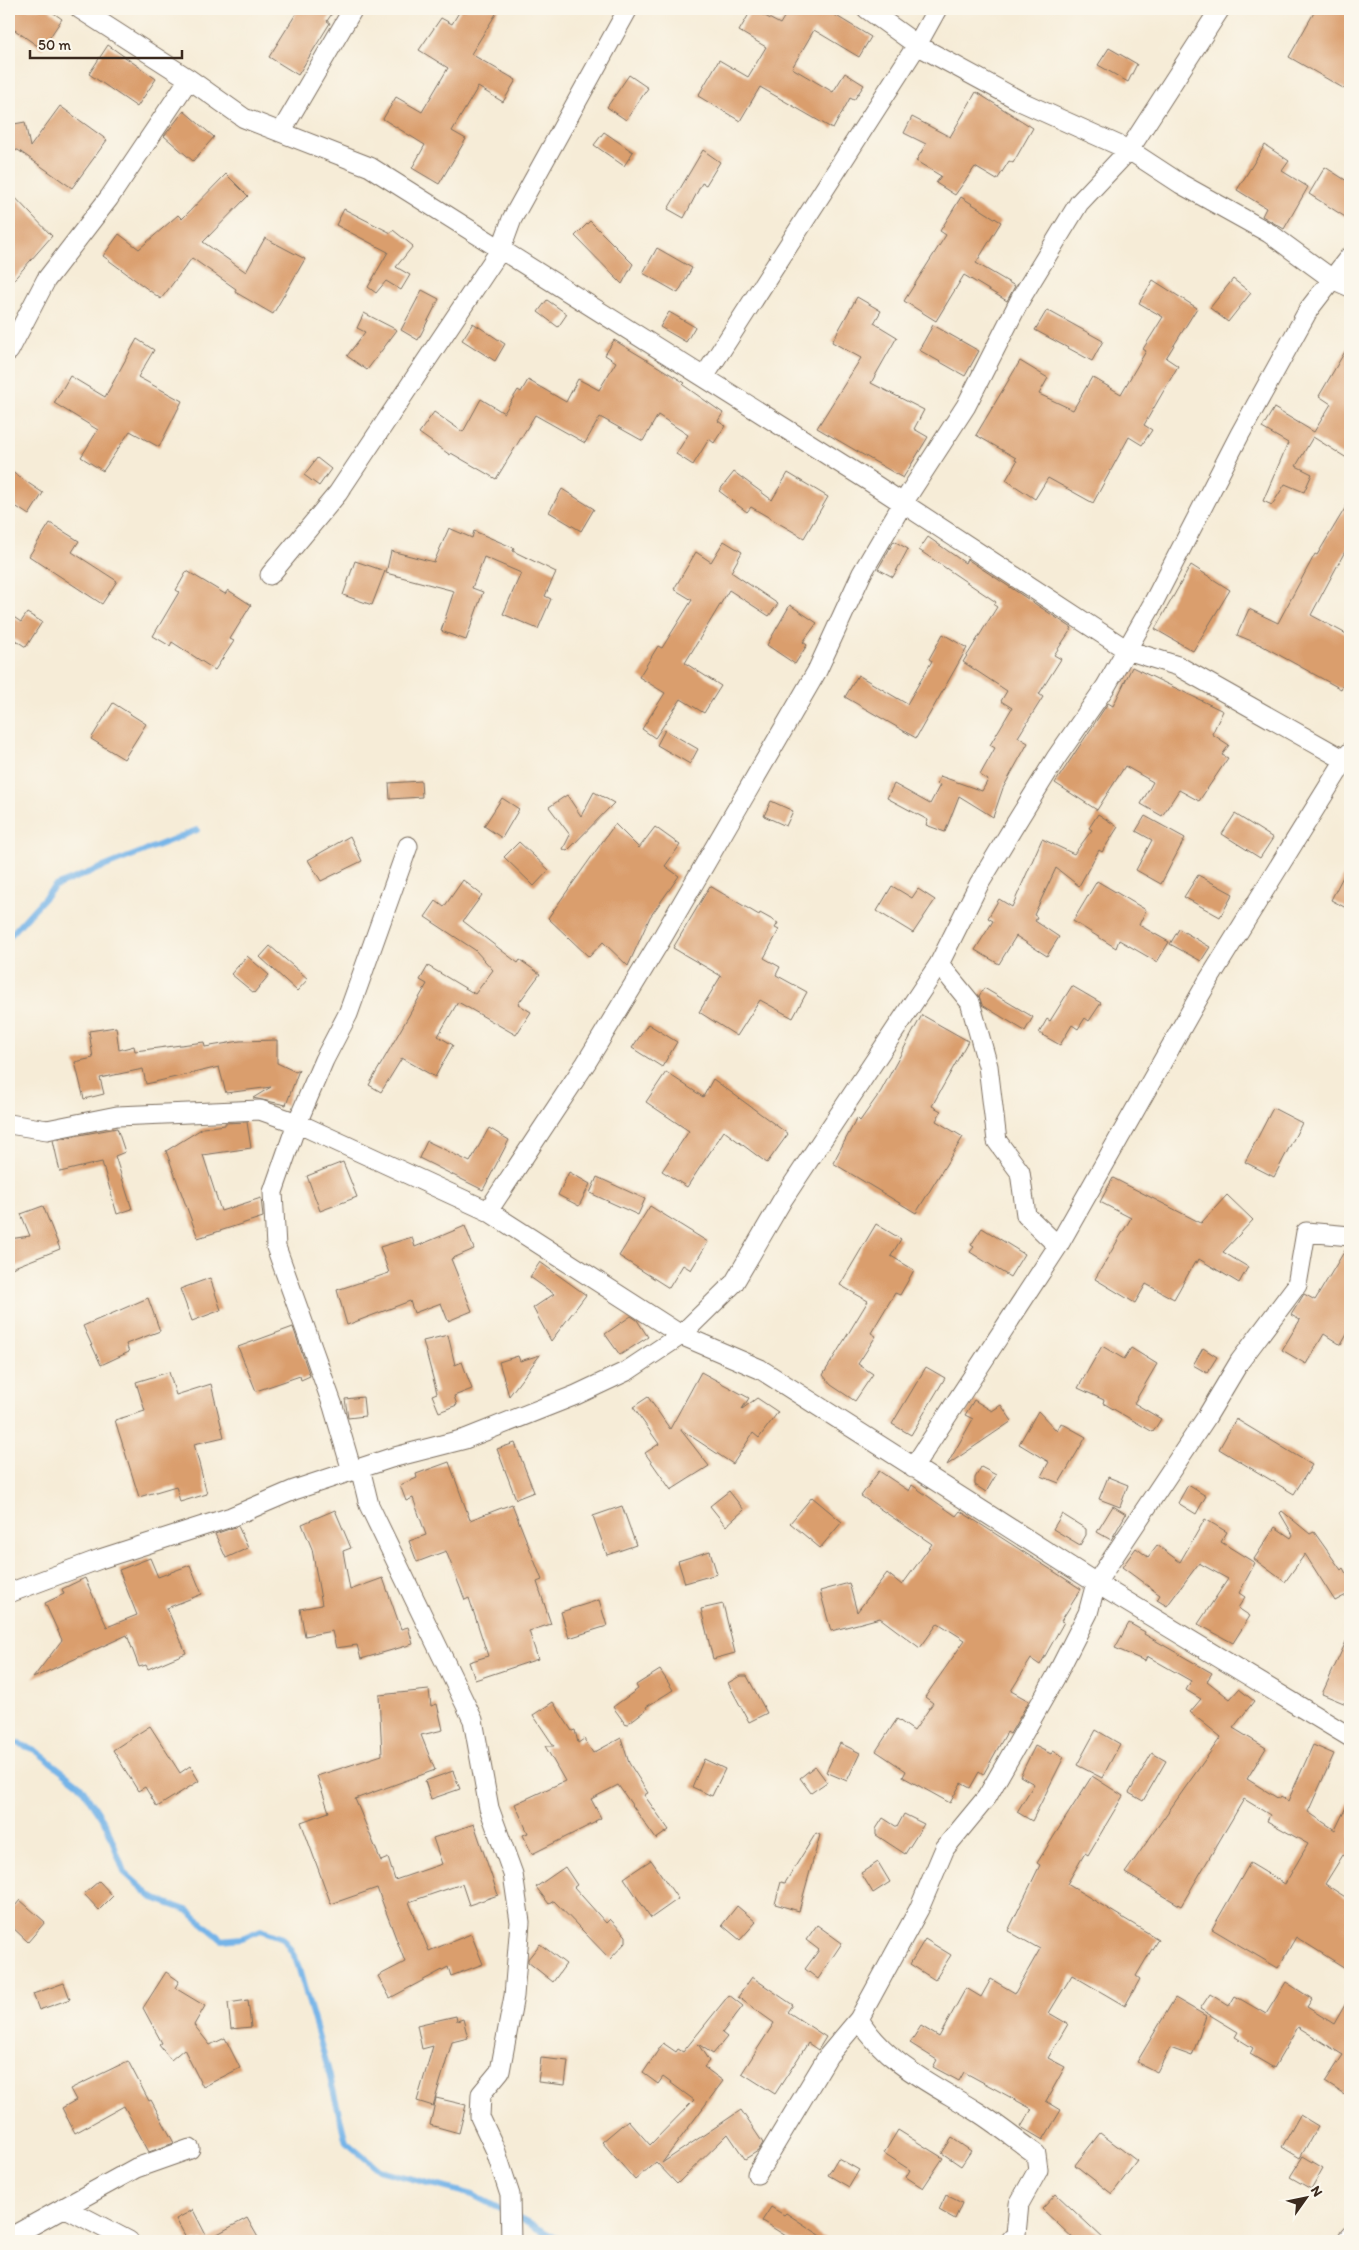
<svg xmlns="http://www.w3.org/2000/svg" width="1359" height="2250" font-family="Itim,sans-serif">
	<style>
		.lines { fill: none; stroke-linecap: round; stroke-linejoin: round }
		.stream { stroke: #74b4e8; stroke-width: 6 }
		.building { fill: #da9e6d }
		.street-casing { stroke: #7c6e5f; stroke-width: 21 }
		.street { stroke: #fff; stroke-width: 19 }
	</style>
	<rect width="100%" height="100%" fill="#fbf7ec"/>
	<filter id="ink" filterUnits="userSpaceOnUse"><feTurbulence type="fractalNoise" baseFrequency=".02" numOctaves="2"/><feDisplacementMap in="SourceGraphic" scale="10" xChannelSelector="R" yChannelSelector="G"/><feConvolveMatrix kernelMatrix="1 2 1 2 8 2 1 2 1" color-interpolation-filters="sRGB"/></filter>
	<filter id="wash" filterUnits="userSpaceOnUse"><feTurbulence type="fractalNoise" baseFrequency=".0096" numOctaves="4" result="noise"/><feDisplacementMap in="SourceGraphic" scale="20" xChannelSelector="R" yChannelSelector="G"/><feGaussianBlur stdDeviation="1.12" result="paint"/><feColorMatrix in="noise" values="0 0 0 0 0 0 0 0 0 0 0 0 0 0 0 0 0 1.4 0 .05"/><feComposite in="paint" operator="in"/></filter>
	<g filter="url(#wash)">
		<rect width="100%" height="100%" fill="#f6ecd7"/>
		<g class="lines">
			<path class="stream" d="M9,937L55,886L197,830
				M9,1740L35,1750L80,1785L107,1826L124,1872L153,1898L189,1911L222,1940L242,1938L261,1930L283,1938L296,1959L327,2065L346,2142L379,2170L473,2195L562,2241"/>
		</g>
		<g id="blocks">
			<path class="building" d="M9,9H48L62,19L42,49L9,26Z
				M299,9H335L327,21L330,23L298,75L269,57Z
				M461,9H499L471,54L516,80L503,102L478,87L452,131L466,139L439,184L412,168L425,145L383,119L396,97L422,112L448,68L419,50L441,18L452,24Z
				M752,9L780,24L789,9H825L871,37L859,57L814,30L792,68L833,92L845,73L864,85L854,100L850,98L833,129L760,87L740,121L698,96L719,60L748,77L766,47L739,31Z
				M1316,9H1342L1350,14V92L1289,57Z
				M108,45L156,79L137,107L89,74Z
				M1109,48L1137,64L1128,82L1098,65Z
				M629,75L648,88L626,120L607,107Z
				M976,92L1033,128L1013,163L1009,161L997,180L975,167L955,195L936,183L941,176L916,161L926,144L904,133L912,117L950,137Z
				M60,106L107,140L72,188L18,150L12,151L9,134V125L25,122L30,147Z
				M184,111L214,137L193,161L164,136Z
				M604,132L633,152L624,166L594,145Z
				M1265,145L1289,161L1282,171L1308,187L1284,229L1262,216L1266,208L1237,190Z
				M703,150L720,162L706,185L702,183L684,218L668,209Z
				M1325,167L1350,183V220L1309,194Z
				M226,174L248,196L203,242L246,272L265,238L305,259L273,314L235,292L236,289L192,258L161,299L103,256L119,234L139,249L178,215L182,219Z
				M9,191L52,236L9,285Z
				M961,197L1001,222L976,263L1015,286L1007,301L964,275L936,321L904,301L946,235L940,231Z
				M344,209L391,233L393,230L413,246L396,267L410,275L401,290L386,281L376,293L368,287L388,252L336,225Z
				M590,221L633,264L622,284L575,236Z
				M657,248L692,268L678,293L643,273Z
				M1233,279L1251,293L1228,322L1210,308Z
				M1153,280L1197,308L1166,358L1178,366L1144,425L1152,430L1142,445L1129,437L1093,503L1048,478L1035,499L1006,480L1017,461L1015,460L1016,458L976,435L1020,361L1048,378L1039,394L1073,410L1092,377L1121,394L1146,351L1143,349L1163,317L1139,303Z
				M422,290L439,299L418,340L401,330Z
				M857,297L881,311L874,323L897,337L871,383L924,410L914,429L928,437L903,478L817,428L861,358L832,342Z
				M547,300L567,314L558,327L538,312Z
				M1047,310L1103,341L1092,361L1035,330Z
				M669,312L695,327L686,342L660,327Z
				M364,313L397,330L367,370L347,356L365,332L357,328Z
				M473,323L505,344L495,361L462,340Z
				M933,325L979,351L965,376L919,350Z
				M137,339L154,350L138,377L182,401L159,447L130,431L103,471L81,457L98,430L54,403L70,376L105,397Z
				M614,340L685,383L683,385L723,413L718,421L725,426L714,443L709,439L693,465L676,454L688,435L658,415L643,441L600,417L585,443L535,415L496,479L451,453L450,455L419,433L434,412L463,432L481,399L504,413L518,390L521,392L528,380L566,402L578,379L599,390L616,362L605,355Z
				M1350,343V460L1313,437L1296,466L1312,474L1304,492L1285,484L1272,505L1263,501L1288,443L1262,428L1274,408L1314,432L1331,404L1319,396Z
				M317,458L331,469L319,486L304,475Z
				M9,470L43,493L29,515L9,502Z
				M734,472L772,500L788,473L828,497L804,538L751,507L747,512L719,491Z
				M562,489L594,509L581,531L549,512Z
				M1350,500V542L1311,615L1350,636V671L1341,689L1261,645L1237,635L1249,609L1278,623L1315,554L1317,555Z
				M50,523L79,541L72,552L117,581L102,604L29,556Z
				M449,528L472,538L474,531L514,548L513,551L556,572L545,596L551,599L538,629L503,614L521,573L484,557L472,588L483,592L466,640L441,631L454,591L386,573L391,551L434,562Z
				M928,537L965,563L967,559L1072,628L1054,655L1061,659L1039,694L1043,697L1018,737L1028,743L1003,788L993,817L959,796L945,832L926,825L928,820L887,798L894,784L930,804L940,785L937,784L940,776L982,791L988,780L980,775L995,748L990,745L1012,708L1001,701L1007,691L963,662L997,607L994,605L996,602L919,550Z
				M724,541L742,552L731,572L778,604L769,616L729,590L685,663L721,686L704,713L681,699L655,738L642,729L665,693L639,677L658,646L662,648L692,600L674,589L696,552L711,562Z
				M894,541L908,549L893,577L878,569Z
				M355,561L385,571L372,605L343,595Z
				M1191,565L1230,590L1193,651L1155,629Z
				M187,571L225,594L228,590L251,605L230,639L234,641L215,670L172,642L170,646L153,636L179,592L176,590Z
				M790,605L817,623L803,642L807,645L795,664L767,645Z
				M27,613L42,622L26,647L9,636V614L21,622Z
				M943,634L967,648L916,738L845,697L858,675L907,704L932,661L929,659Z
				M1132,667L1223,711L1212,734L1229,745L1222,755L1228,758L1199,801L1179,790L1162,816L1141,804L1153,782L1125,766L1097,810L1055,783L1108,703L1113,706Z
				M113,703L146,724L124,759L91,739Z
				M665,730L698,749L690,764L657,745Z
				M421,781L422,797L390,799L389,783Z
				M594,792L614,803L567,851L563,849L570,835L549,807L567,795L581,816Z
				M502,798L519,809L502,838L484,826Z
				M771,801L793,811L786,826L764,816Z
				M1098,814L1118,827L1102,852L1099,850L1079,886L1056,868L1034,915L1037,917L1035,921L1059,937L1047,956L1016,936L999,964L975,950L993,921L988,918L999,899L1012,907L1042,839L1074,854L1092,830L1089,828Z
				M1235,814L1273,838L1260,858L1222,834Z
				M1145,816L1185,838L1161,884L1136,870L1152,840L1136,831Z
				M615,824L639,848L655,827L680,845L665,866L679,876L650,917L628,966L603,942L589,957L548,918Z
				M350,836L362,861L321,881L308,860Z
				M519,842L549,870L534,886L504,857Z
				M1350,863V910L1331,900Z
				M1198,875L1233,894L1220,917L1184,897Z
				M463,880L482,895L463,921L518,963L520,960L540,974L518,1004L531,1012L516,1035L458,1002L438,1036L453,1045L435,1077L402,1058L381,1092L369,1085L427,984L420,980L428,966L475,994L493,970L475,950L425,917L436,901L444,907Z
				M1097,881L1146,910L1139,925L1169,942L1157,962L1119,940L1116,948L1073,921Z
				M710,886L759,915L760,913L778,923L775,928L779,930L764,958L780,967L776,975L807,992L793,1018L760,1000L737,1036L699,1012L721,976L673,948Z
				M892,886L912,898L918,889L935,900L913,933L877,911Z
				M1179,929L1210,947L1201,961L1170,944Z
				M270,946L308,979L297,991L260,957Z
				M247,956L269,975L254,993L231,974Z
				M1072,986L1101,1003L1089,1021L1085,1018L1078,1029L1072,1025L1060,1045L1039,1033L1047,1019L1050,1021Z
				M984,988L1033,1017L1025,1031L982,1005L979,996Z
				M922,1015L968,1041L932,1106L941,1111L936,1121L963,1137L916,1213L833,1163L857,1118L860,1121L881,1091Z
				M648,1024L677,1042L662,1067L632,1048Z
				M116,1027L119,1050L134,1046L135,1051L204,1042L205,1047L240,1041L277,1040V1063L296,1072L299,1070L286,1105L253,1098L271,1087L226,1093L219,1067L146,1084L143,1069L100,1078L104,1094L84,1099L75,1062L93,1058L89,1031Z
				M666,1072L703,1097L713,1079L788,1134L767,1163L724,1131L687,1187L662,1171L689,1131L646,1102Z
				M1273,1108L1302,1123L1274,1177L1245,1162Z
				M247,1122L251,1148L203,1155L221,1211L261,1198L263,1217L198,1238L166,1151L203,1128L225,1125V1123Z
				M117,1128L125,1152L115,1156L132,1209L117,1214L102,1162L60,1172L53,1140Z
				M489,1128L509,1140L483,1190L419,1158L427,1141L470,1162Z
				M343,1162L357,1197L320,1211L307,1176Z
				M569,1172L590,1184L579,1206L558,1195Z
				M597,1177L645,1199L638,1215L590,1193Z
				M1113,1178L1201,1223L1227,1195L1253,1220L1223,1252L1248,1267L1239,1283L1199,1259L1197,1263L1195,1262L1174,1299L1146,1284L1135,1303L1095,1279L1131,1218L1100,1202Z
				M43,1206L60,1249L9,1269V1239L30,1236L21,1214Z
				M650,1206L708,1242L691,1270L683,1265L669,1288L619,1256Z
				M876,1224L901,1239L891,1256L914,1270L900,1295L895,1293L871,1333L876,1336L858,1364L873,1374L855,1401L831,1385L823,1375L868,1301L840,1285Z
				M465,1226L474,1249L451,1259L472,1311L448,1321L441,1303L414,1313L410,1301L347,1325L337,1290L389,1273L380,1247L412,1237L415,1247Z
				M982,1228L1024,1254L1010,1277L970,1252L974,1247L971,1245Z
				M1347,1247H1350V1329L1341,1345L1324,1334L1306,1364L1282,1350L1300,1320L1291,1315L1304,1294L1315,1300Z
				M540,1262L586,1295L551,1341L533,1308L554,1294L530,1277Z
				M210,1278L221,1310L192,1321L180,1289Z
				M148,1298L160,1331L126,1344L129,1352L101,1365L83,1326Z
				M631,1316L637,1320L648,1337L620,1355L605,1334Z
				M293,1327L310,1376L301,1380L300,1376L256,1391L238,1347Z
				M448,1335L455,1365L462,1362L472,1389L454,1396L457,1405L439,1412L432,1395L437,1393L423,1341Z
				M1102,1346L1124,1359L1131,1348L1157,1364L1134,1403L1161,1419L1153,1432L1103,1403L1104,1400L1078,1388Z
				M1203,1348L1217,1357L1207,1373L1193,1365Z
				M540,1355L509,1396L499,1362L518,1356L520,1361Z
				M926,1367L945,1378L911,1435L892,1424Z
				M169,1372L176,1395L211,1384L224,1437L194,1444L207,1494L180,1502L176,1486L139,1497L115,1420L145,1411L136,1382Z
				M701,1372L749,1398L742,1409L757,1398L778,1412L759,1438L753,1433L733,1464L680,1429L709,1466L671,1490L645,1453L659,1444L633,1407L648,1397L670,1429Z
				M363,1397L365,1416L348,1418L345,1399Z
				M974,1400L992,1411L1001,1405L1012,1421L947,1465L973,1419L965,1415Z
				M1038,1411L1057,1431L1061,1423L1086,1437L1059,1483L1041,1476L1049,1462L1019,1444Z
				M1236,1419L1312,1465L1294,1494L1219,1449Z
				M515,1443L534,1492L516,1499L497,1449Z
				M449,1462L470,1520L512,1504L542,1580L537,1582L551,1624L529,1631L538,1659L475,1680L469,1662L488,1656L469,1598L465,1600L446,1551L417,1562L409,1541L426,1535L413,1498L406,1501L400,1485L417,1478L416,1474Z
				M981,1467L996,1475L986,1492L975,1485V1478Z
				M879,1471L909,1491L912,1485L956,1516L960,1511L1081,1589L1061,1621L1064,1622L1040,1665L1031,1659L1011,1691L1029,1701L1010,1734L1007,1732L983,1775L979,1772L970,1788L961,1783L950,1803L903,1777L906,1771L876,1751L897,1719L914,1731L933,1703L925,1697L965,1640L938,1623L920,1648L880,1618L831,1631L820,1591L849,1583L857,1612L887,1573L902,1585L932,1544L861,1496Z
				M1108,1477L1128,1485L1120,1507L1099,1499Z
				M1188,1485L1206,1496L1196,1514L1178,1503Z
				M729,1491L744,1510L726,1526L710,1506Z
				M812,1497L842,1522L820,1548L790,1523Z
				M622,1506L636,1545L607,1555L593,1516Z
				M1113,1506L1126,1514L1111,1540L1097,1532Z
				M335,1510L351,1548L343,1551L350,1590L383,1578L401,1629L408,1627L413,1644L361,1659L357,1645L336,1648L332,1631L305,1636L300,1609L322,1605L312,1549L302,1524Z
				M1282,1511L1310,1534L1314,1532L1341,1570L1343,1568L1350,1581V1590L1348,1594L1335,1601L1305,1554L1285,1582L1254,1559L1275,1527L1291,1538L1293,1535L1280,1513Z
				M1062,1514L1086,1529V1535L1080,1545L1053,1529Z
				M1205,1519L1227,1532L1221,1542L1255,1563L1239,1593L1245,1597L1238,1608L1250,1616L1233,1643L1198,1624L1228,1579L1199,1563L1167,1606L1157,1600L1160,1595L1122,1567L1136,1548L1148,1557L1157,1545L1180,1562Z
				M238,1526L248,1548L226,1558L215,1534Z
				M710,1551L717,1574L685,1583L678,1561Z
				M150,1558L158,1577L190,1565L202,1594L167,1608L186,1653L148,1669L146,1665L139,1667L127,1635L33,1678L62,1640L45,1603L64,1594L62,1589L85,1578L107,1627L137,1615L119,1570Z
				M599,1600L607,1626L569,1638L561,1612Z
				M723,1604L735,1653L713,1659L701,1609Z
				M1129,1623L1145,1632L1144,1634L1212,1673L1207,1681L1230,1699L1239,1689L1254,1701L1233,1728L1266,1748L1247,1779L1279,1799L1281,1796L1288,1801L1313,1745L1334,1754L1308,1812L1335,1830L1350,1799V1859L1343,1855L1325,1884L1350,1900V1971L1296,1937L1278,1968L1212,1929L1250,1863L1285,1884L1308,1844L1267,1821L1270,1815L1244,1799L1181,1906L1125,1873L1221,1737L1190,1712L1201,1699L1186,1690L1191,1681L1147,1656L1145,1661L1115,1648Z
				M1350,1633V1693L1346,1704L1322,1694Z
				M660,1670L673,1690L646,1707L647,1709L626,1725L613,1707L638,1689L636,1685Z
				M740,1676H747L767,1713L749,1722L728,1683Z
				M429,1690L431,1706L437,1704L443,1730L421,1735L435,1770L355,1799L381,1861L388,1858L395,1880L442,1864L433,1838L474,1824L498,1895L469,1905L462,1884L409,1902L429,1951L471,1934L483,1964L451,1976L448,1967L390,1998L378,1976L405,1962L377,1888L331,1904L301,1822L329,1812L317,1776L382,1755L379,1695Z
				M553,1702L572,1731L575,1730L578,1743L584,1739L593,1753L621,1738L629,1763L648,1793L644,1795L669,1830L656,1839L618,1785L591,1799L601,1818L595,1821L596,1822L532,1854L523,1835L528,1833L515,1804L565,1781L545,1746H554L533,1715Z
				M150,1726L180,1773L190,1766L199,1781L157,1807L145,1787L138,1791L113,1750Z
				M1096,1730L1120,1744L1102,1778L1077,1765Z
				M840,1743L860,1753L847,1781L826,1772Z
				M1035,1746L1051,1754L1053,1751L1064,1757L1032,1821L1017,1812L1034,1784L1020,1776Z
				M1152,1753L1166,1761L1143,1801L1129,1793Z
				M704,1759L725,1769L712,1796L692,1787Z
				M815,1766L827,1782L811,1793L800,1778Z
				M453,1771L460,1789L431,1799L425,1781Z
				M1092,1776L1123,1796L1088,1855L1085,1853L1067,1884L1158,1939L1136,1976L1140,1979L1125,2006L1072,1975L1049,2013L1068,2024L1048,2058L1065,2067L1046,2101L1061,2110L1043,2140L1021,2127L1032,2109L964,2072L959,2081L933,2067L937,2060L910,2043L921,2026L939,2037L966,1988L981,1997L991,1979L1015,1993L1040,1949L1008,1931L1040,1865L1037,1863Z
				M904,1814L924,1824L905,1854L876,1835V1829L883,1818L897,1827Z
				M816,1833L820,1835L799,1911L775,1904L781,1882L785,1883Z
				M651,1860L678,1899L651,1918L624,1878Z
				M878,1862L890,1882L873,1893L861,1873Z
				M565,1867L577,1885L574,1887L606,1923L610,1919L626,1936V1942L610,1959L554,1901L549,1904L536,1887Z
				M99,1881L113,1896L99,1910L84,1894Z
				M20,1900L45,1922L28,1942L9,1924V1913Z
				M737,1906L756,1922L740,1940L722,1925Z
				M817,1925L842,1943L818,1979L805,1969L819,1950L806,1940Z
				M925,1939L951,1955L935,1980L910,1964Z
				M540,1944L566,1964L553,1982L528,1962V1959Z
				M166,1972L179,1981L175,1988L205,2006L194,2025L210,2045L225,2038L240,2068L203,2087L184,2049L171,2060L159,2045L162,2043L143,2008Z
				M752,1977L793,2005L788,2012L826,2037L818,2050L808,2043L775,2094L742,2073L774,2023L738,1997Z
				M1286,1982L1312,1999L1307,2007L1334,2024L1350,1996V2098L1325,2082L1343,2055L1298,2027L1274,2068L1250,2054L1253,2048L1235,2037L1238,2032L1200,2009L1210,1994L1229,2006L1235,1996L1266,2014Z
				M64,1983L70,1999L39,2010L33,1994Z
				M729,1995L743,2006L722,2033L727,2037L713,2054L698,2044L709,2061L704,2067L723,2081L662,2163L741,2110L763,2143L758,2151L745,2159L728,2134L677,2184L656,2162L635,2180L602,2142L628,2120L650,2145L694,2100L663,2077L658,2084L643,2073L663,2043L676,2052L678,2049L683,2052Z
				M1175,1998L1206,2016L1192,2056L1170,2048L1157,2072L1137,2062Z
				M248,2000L251,2027L231,2029L228,2003Z
				M456,2016L457,2021L463,2019L468,2038L452,2042L433,2106L417,2101L433,2046L422,2049L417,2025Z
				M541,2058L568,2061L565,2085L538,2082Z
				M128,2061L149,2101L151,2100L174,2143L149,2152L124,2106L75,2133L62,2108L76,2100L70,2089Z
				M436,2098L466,2105L459,2133L430,2125Z
				M1300,2115L1318,2126L1300,2158L1282,2147Z
				M898,2130L943,2158L923,2188L906,2177L910,2170L884,2153Z
				M1100,2133L1137,2161L1112,2194L1075,2165Z
				M952,2138L971,2151L961,2166L942,2153Z
				M1303,2156L1323,2168L1311,2189L1290,2177Z
				M838,2158L859,2170L849,2187L828,2175Z
				M1056,2194L1106,2241H1076L1042,2209Z
				M946,2195L962,2203L955,2219L939,2210Z
				M771,2207L784,2215L786,2213L829,2241H794L762,2221Z
				M193,2210L208,2239L247,2218L260,2241H188L176,2219Z"/>
		</g>
	</g>
	<g filter="url(#ink)">
		<use href="#blocks" fill-opacity="0" stroke="#7c6e5f" stroke-width="1"/>
		<g class="lines">
			<g class="street-casing">
				<path id="street" d="M80,9L189,79L244,118L370,167L872,483L1127,650L1178,666L1350,763
					M867,9L917,45L1022,102L1129,150L1181,184L1269,233L1332,279L1350,287
					M281,132L353,9
					M9,351L46,280L109,198L189,79
					M704,377L917,45L937,9
					M270,575L338,493L501,249L512,219L628,9
					M939,964L970,1002L988,1066L997,1141L1020,1172L1026,1215L1058,1246
					M9,1124L47,1130L117,1116L260,1110L297,1123L488,1211L681,1335L760,1369L1096,1583L1350,1737
					M488,1211L586,1063L662,938L817,671L862,573L903,503L966,406L1021,298L1079,203L1129,150L1220,9
					M360,1468L369,1505L473,1720L489,1808L513,1874L520,1922L514,1996L500,2071L481,2094L480,2117L495,2149L510,2195L511,2241
					M913,1468L1058,1246L1208,981L1350,752
					M352,1471L333,1406L276,1247L273,1192L297,1123L324,1060L348,1014L408,846
					M9,1593L100,1559L231,1517L294,1490L391,1458L465,1439L576,1395L627,1371L681,1335L734,1283L783,1199L939,964L979,884L1011,831L1056,758L1106,686L1151,607L1240,434L1309,309L1350,256
					M757,2174L828,2056L859,2019
					M64,2207L129,2241
					M9,2238L136,2168L190,2149
					M1010,2241L1016,2234L1019,2204L1038,2170L1036,2154C1016,2140 997,2124 976,2111C934,2085 885,2063 859,2019L919,1909L945,1848L987,1797L1055,1678L1088,1613L1096,1583L1206,1418L1240,1361L1297,1285L1306,1232L1350,1236
					M1347,2241L1350,2236"/>
			</g>
			<use href="#street" class="street"/>
		</g>
	</g>
	<rect width="1359" height="2250" fill="none" stroke="#fbf7ec" stroke-width="30"/>
	<g transform="translate(1306 2198) rotate(57)" stroke="#fbf7ec" stroke-width="4" paint-order="stroke">
	<path d="M0-4L9 19L0 12L-9 19Z" fill="#3b2a1e"/>
	<text y="-8" font-size="14" font-weight="bold" text-anchor="middle" fill="#3b2a1e">N</text>
	</g>
	<path d="M30 50v8h152v-8" fill="none" stroke="#3b2a1e" stroke-width="2.5"/>
	<text x="38" y="50" font-size="15" fill="#3b2a1e" stroke="#fbf7ec" stroke-width="4" paint-order="stroke">50 m</text>
</svg>
